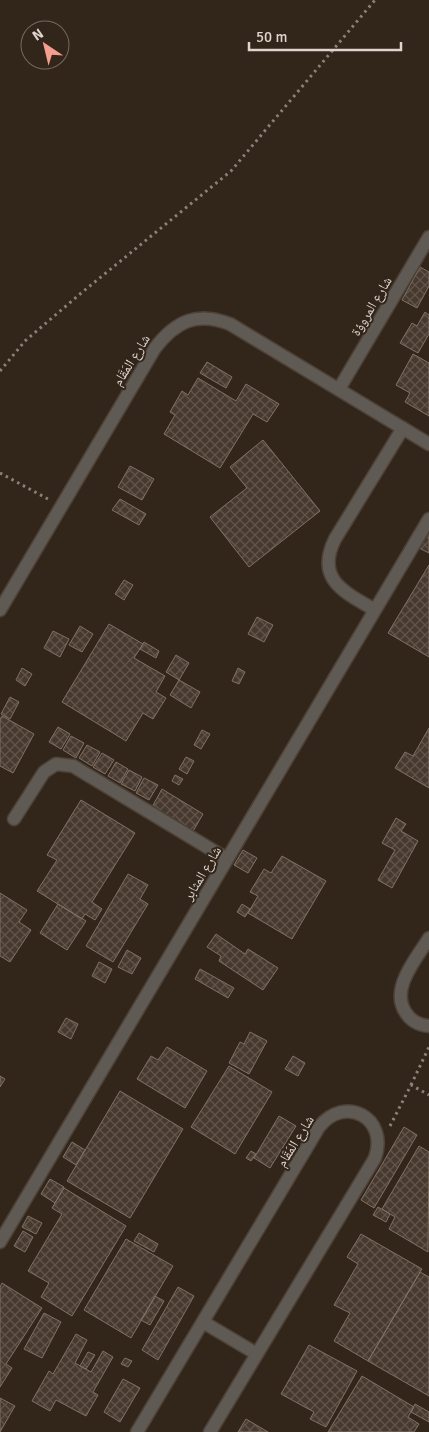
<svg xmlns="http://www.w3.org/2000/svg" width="429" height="1432" font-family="Signika,'Noto Naskh Arabic',sans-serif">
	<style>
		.building { fill: url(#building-cross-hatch); stroke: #817165 }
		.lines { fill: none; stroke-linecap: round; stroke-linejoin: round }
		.minor-casing { stroke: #4e4137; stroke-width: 15 }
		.path { stroke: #8c8178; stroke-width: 3; stroke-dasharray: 2.5 4; stroke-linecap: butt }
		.minor { stroke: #5f5a53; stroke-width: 12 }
		.labels { text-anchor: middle; stroke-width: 4; stroke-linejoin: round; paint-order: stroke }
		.street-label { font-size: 14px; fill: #ded5ce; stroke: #32251a }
	</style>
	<defs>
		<pattern id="building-cross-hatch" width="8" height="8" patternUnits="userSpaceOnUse" patternTransform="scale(1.25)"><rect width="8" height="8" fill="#47392e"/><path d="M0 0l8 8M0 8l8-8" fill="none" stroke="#61554b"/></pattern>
	</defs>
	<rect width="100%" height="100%" fill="#32251a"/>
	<path class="building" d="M420,267L429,272V286L417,308L402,300Z
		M425,312L429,315V334L418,353L400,343L412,323L417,326Z
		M413,354L429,363V416L405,402L410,393L396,385Z
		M207,362L232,377L226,388L200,373Z
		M198,378L236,401L246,384L279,404L267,422L253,414L220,468L164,434L175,415L170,412L182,391L188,395Z
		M263,440L320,511L249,567L210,517L247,488L230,467Z
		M130,466L154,479L142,500L118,487Z
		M120,499L146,514L139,525L112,510Z
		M429,532V553L419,548Z
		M429,565V657L388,633Z
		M124,580L133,585L124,600L115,594Z
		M257,617L273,625L264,642L248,634Z
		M109,624L143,644L134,658L165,676L156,692L166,698L153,719L143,713L126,741L62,702Z
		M80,626L93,634L82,652L69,645Z
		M53,631L69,639L60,657L44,648Z
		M144,642L159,651L156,658L140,649Z
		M176,655L189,663L179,680L166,672Z
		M22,668L32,674L25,686L16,680Z
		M238,668L245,672L239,684L232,681Z
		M179,680L200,692L191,708L170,695Z
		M10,697L19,702L10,719L1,714Z
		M2,716L34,734L13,773L0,766V719Z
		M58,727L70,734L61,749L49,742Z
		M429,728V788L395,768L405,752L413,756Z
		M202,730L210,734L201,749L194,745Z
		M71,736L84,743L76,758L63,750Z
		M87,745L100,752L92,766L79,758Z
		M102,753L114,760L105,774L93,767Z
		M186,757L194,761L187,774L179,769Z
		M116,762L128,769L120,783L108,776Z
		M129,770L142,777L135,791L121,784Z
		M175,775L183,779L179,785L172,781Z
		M144,778L158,785L149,800L136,793Z
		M162,789L203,814L192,833L151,809Z
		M81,800L135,833L92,902L102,909L95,920L85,914L82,919L37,891L57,860L47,855Z
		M396,818L406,824L401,831L418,841L392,888L378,880L395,850L382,843Z
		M243,850L257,858L248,873L234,865Z
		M282,856L326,881L292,939L248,913L258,896L250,892L264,869L271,873Z
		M128,874L148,885L140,899L148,904L113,962L86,946Z
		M0,893L27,910L19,922L31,930L10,962L0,956Z
		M58,904L86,921L67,950L40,933Z
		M242,904L250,909L245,917L237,912Z
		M216,934L245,954L248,949L278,968L263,990L219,961L221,956L207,947Z
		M127,950L141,958L132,974L118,967Z
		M99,962L112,969L105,983L92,976Z
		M200,969L234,988L228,998L195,979Z
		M66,1018L78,1024L71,1039L58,1032Z
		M250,1032L267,1041L249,1074L229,1063L240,1042L244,1044Z
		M167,1047L207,1071L185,1108L137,1079L151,1056L158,1060Z
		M293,1056L305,1063L298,1076L285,1069Z
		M229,1066L272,1092L235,1154L191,1127Z
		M0,1076L5,1079L0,1087Z
		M120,1091L183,1129L130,1218L67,1181Z
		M279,1116L296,1126L270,1168L254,1158Z
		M404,1127L417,1135L374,1208L361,1200Z
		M72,1142L85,1150L76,1165L63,1157Z
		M419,1146L429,1152L428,1252L389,1229L395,1217L382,1209Z
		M251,1151L256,1154L251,1161L246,1158Z
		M50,1179L64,1187L55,1203L41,1194Z
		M64,1188L126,1226L72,1316L41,1297L49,1283L28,1271L62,1214L52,1208Z
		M378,1207L390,1214L386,1222L373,1215Z
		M28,1216L42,1223L36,1234L22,1227Z
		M23,1231L33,1237L25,1252L14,1246Z
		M139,1233L158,1244L154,1252L134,1241Z
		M361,1234L422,1269L368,1361L334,1341L350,1313L334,1305L358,1264L347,1257Z
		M126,1239L173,1266L131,1338L84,1310Z
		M420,1272L429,1277V1396L368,1361Z
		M2,1283L42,1308L6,1364L12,1368L0,1387V1287Z
		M178,1287L194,1296L158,1360L142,1350Z
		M155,1296L164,1301L150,1325L141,1320Z
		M44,1313L61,1322L42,1358L24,1349Z
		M76,1334L87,1340L75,1363L91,1372L103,1351L113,1357L93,1392L98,1395L86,1416L56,1400L50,1411L32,1401L49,1371L53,1374Z
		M309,1345L357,1371L326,1427L310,1419L314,1412L281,1394Z
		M88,1352L95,1355L86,1369L80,1366Z
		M125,1358L132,1361L128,1367L121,1364Z
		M362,1376L414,1407L408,1417L419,1424L414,1432H328Z
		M123,1379L140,1388L120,1422L104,1412Z
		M0,1398L15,1406L0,1432Z
		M415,1404L429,1412V1422L411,1412Z
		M246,1419L268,1432H238Z"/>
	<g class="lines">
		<g class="minor-casing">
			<path id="minor" d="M339,389L429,237
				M0,610L155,348C176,321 197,311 230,324L429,444
				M375,610C344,592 315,579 335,539L403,428
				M14,819L44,772L56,764L73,766L227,859
				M429,938C417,958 389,989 406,1013C411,1021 419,1025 429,1026
				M0,1242L429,519
				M203,1322L257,1354
				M137,1432L319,1127C345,1094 389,1118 375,1158L210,1432"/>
		</g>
		<path class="path" d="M0,371L25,341L80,294L231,171L375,0
			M0,473L48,499
			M411,1085L429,1047
			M390,1126L411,1085L429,1095"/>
		<use href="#minor" class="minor"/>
	</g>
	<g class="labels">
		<g class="street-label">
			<text transform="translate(371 306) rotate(-59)" y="5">شارع المروؤة</text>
			<text transform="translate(131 360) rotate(-58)" y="5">شارع المَقَام</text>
			<text transform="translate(202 873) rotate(-59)" y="5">شارع المثابر</text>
			<text transform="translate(295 1141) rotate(-58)" y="5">شارع المَقَام</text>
		</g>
	</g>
	<g transform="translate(45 45) rotate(325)"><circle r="24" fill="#32251a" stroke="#776b62"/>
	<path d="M0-4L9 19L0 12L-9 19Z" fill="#f59d8e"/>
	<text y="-8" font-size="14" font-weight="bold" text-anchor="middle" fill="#ded5ce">N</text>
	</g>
	<path d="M249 42v8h152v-8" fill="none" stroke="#ded5ce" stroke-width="2.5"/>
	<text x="256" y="42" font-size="15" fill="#ded5ce" stroke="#32251a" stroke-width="4" paint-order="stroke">50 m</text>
</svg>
